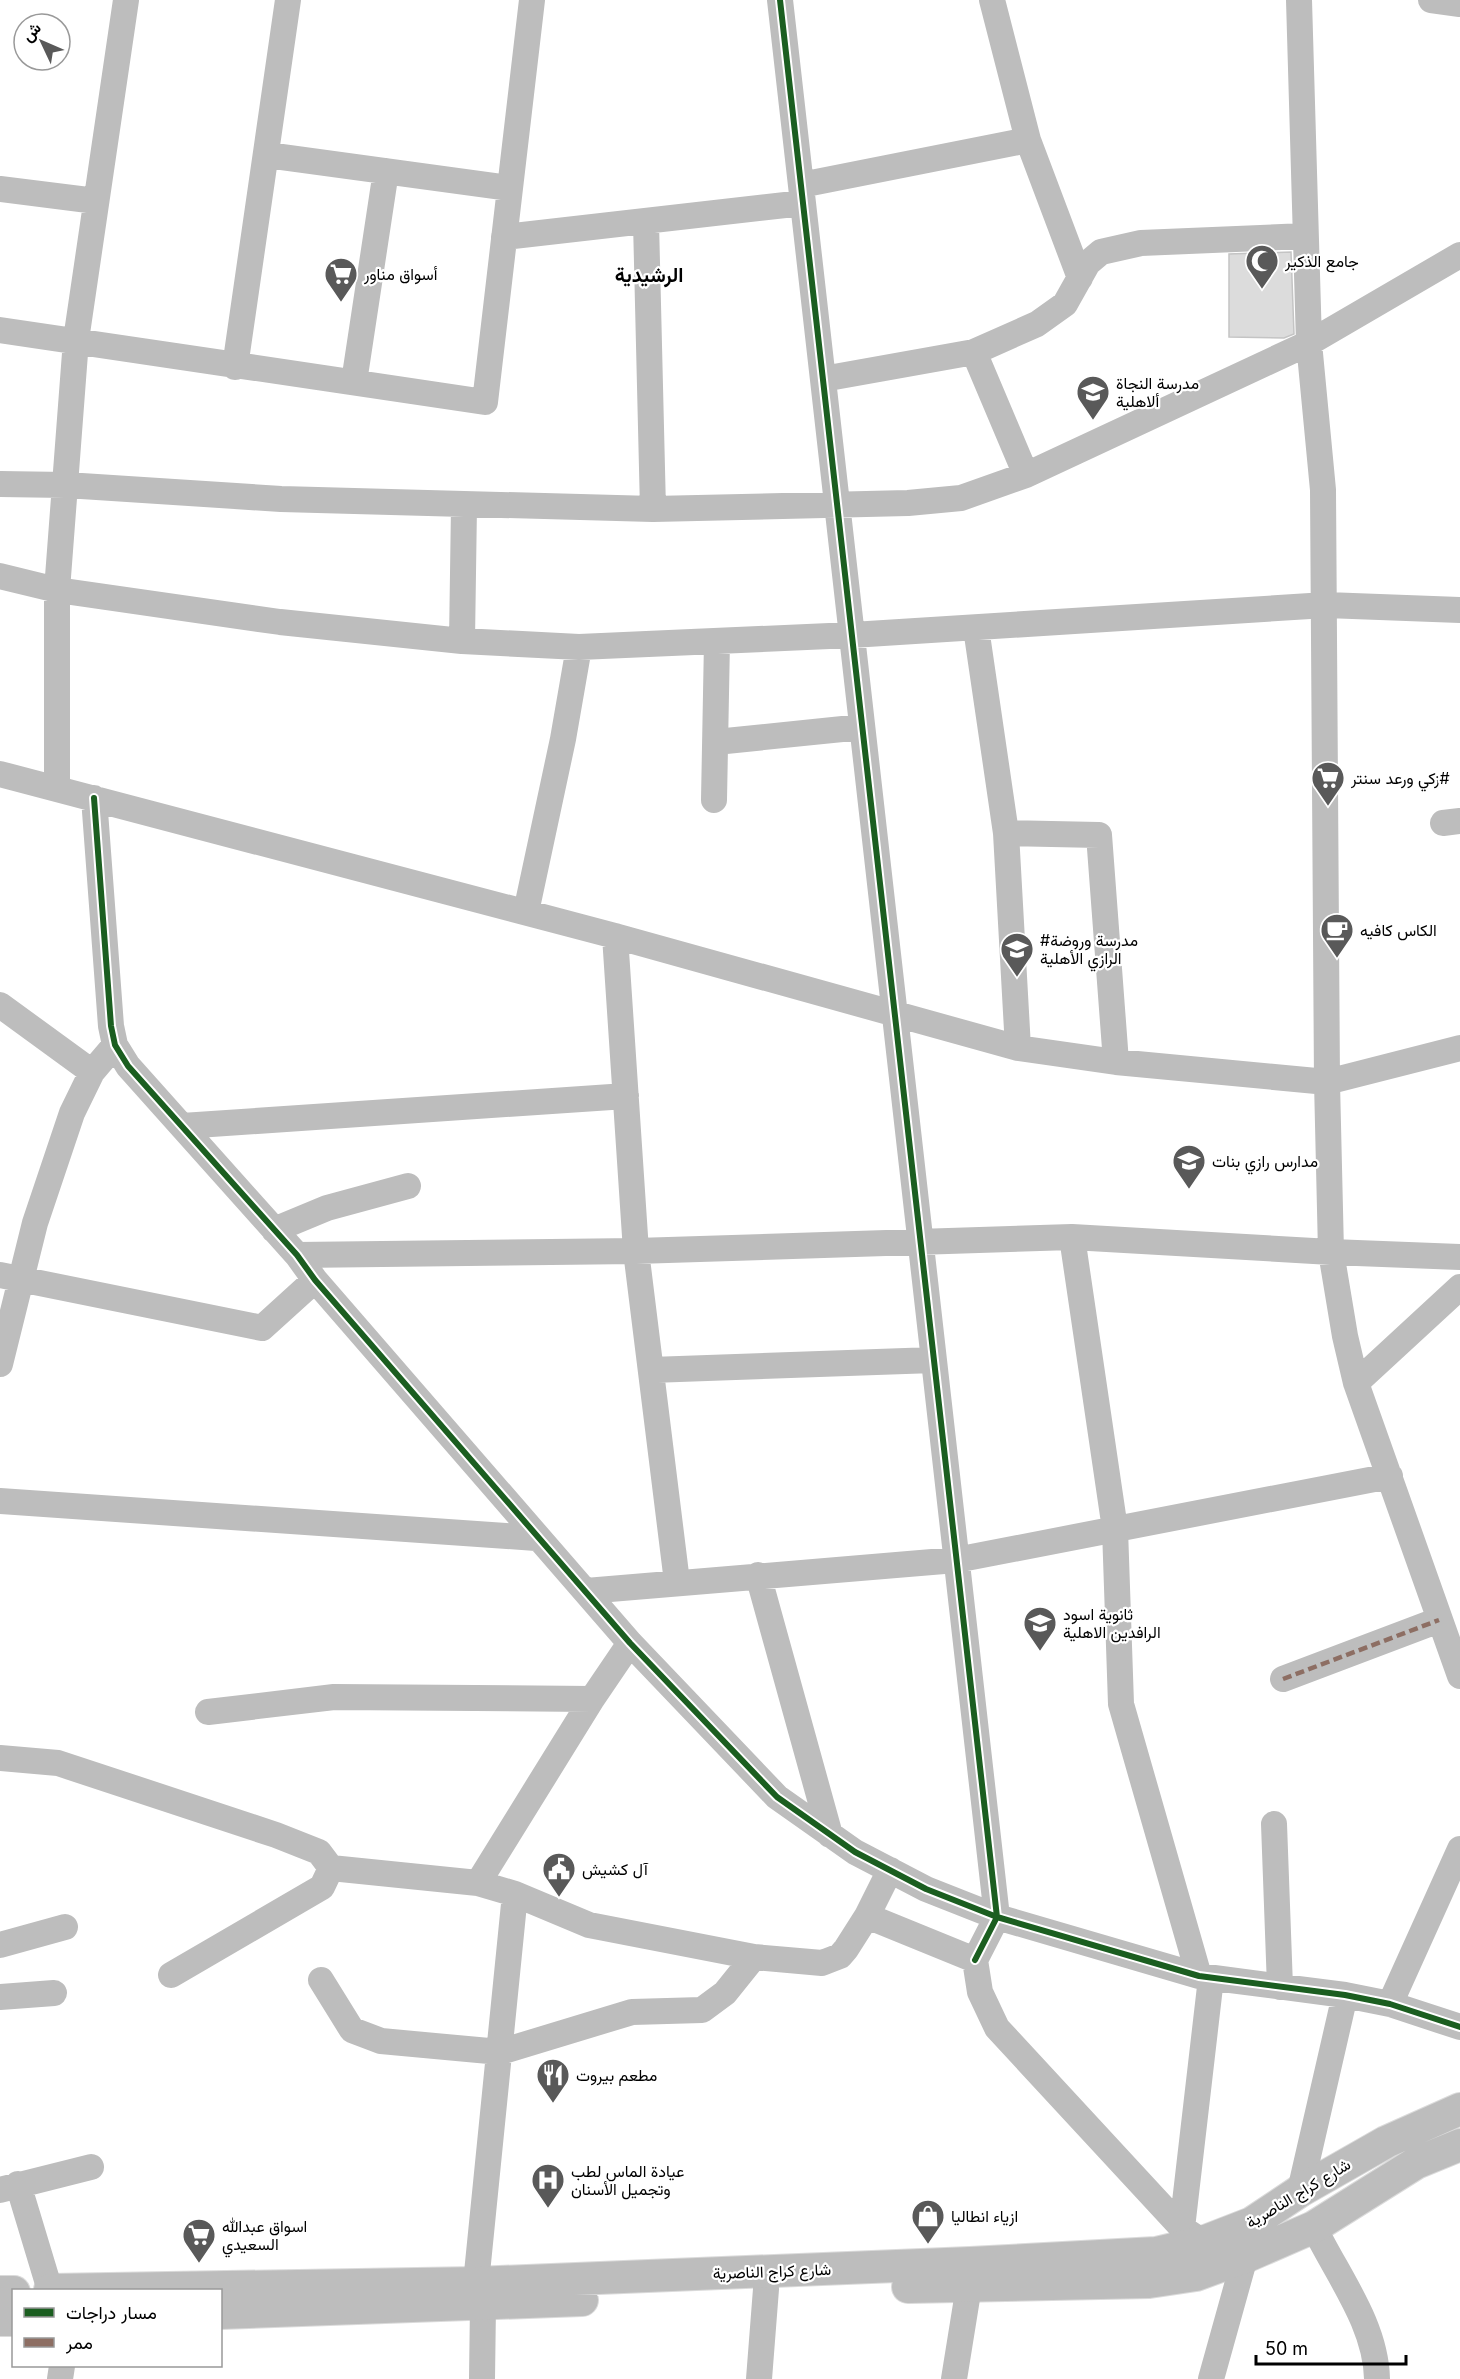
<svg xmlns="http://www.w3.org/2000/svg" width="1460" height="2379" font-family="Inter,Vazirmatn,sans-serif">
	<style>
		.building { fill: #dcdcdc; stroke: #c4c4c4; stroke-width: 1.5 }
		.lines { fill: none; stroke-linecap: round; stroke-linejoin: round }
		.major-casing { stroke: #dbdbdb; stroke-width: 34 }
		.minor { stroke: #bdbdbd; stroke-width: 26 }
		.major { stroke: #bdbdbd; stroke-width: 32 }
		.quiet { stroke: #8d6e63; stroke-width: 4.5; stroke-dasharray: 9 4.5; stroke-linecap: butt }
		.cycleway-casing { stroke: #fff; stroke-width: 10 }
		.cycleway { stroke: #1b5e20; stroke-width: 6 }
		.labels { text-anchor: middle; stroke-width: 4.5; stroke-linejoin: round; paint-order: stroke }
		.poi-label { font-size: 16px; fill: #000; stroke: #fff; text-anchor: start }
		.street-label { font-size: 16px; fill: #000; stroke: #fff }
		.quarter-label { font-size: 20px; font-weight: bold; fill: #000; stroke: #fff }
	</style>
	<rect width="100%" height="100%" fill="#fff"/>
	<path class="building" d="M1291,252L1294,334L1284,338L1229,337V254Z"/>
	<g class="lines">
		<g class="major-casing">
			<path id="major" d="M908,2287L1149,2282L1196,2275L1245,2257L1314,2227L1416,2163L1460,2145
				M50,2290L476,2283L970,2263L1156,2253L1203,2242L1252,2223L1300,2191L1386,2142L1460,2109
				M0,2292H14
				M220,2313L582,2300
				M0,2320H14"/>
		</g>
		<path class="minor" d="M780,0L997,1917L975,1960
			M992,0L1028,140L1080,278
			M1299,0L1309,343L1323,490L1327,1082L1331,1252L1345,1336L1356,1383L1460,1676
			M1431,0L1460,4
			M267,155L510,188
			M801,185L1028,140
			M0,189L96,201
			M646,222L653,509
			M504,237L803,203
			M0,330L485,402L532,0
			M974,352L1026,475
			M235,367L288,0
			M823,379L974,352L1037,324L1065,304L1088,263L1101,252L1141,243L1305,236
			M354,382L386,171
			M0,484L66,485L281,499L653,509L908,503L961,498L1026,475L1309,343L1460,255
			M0,576L57,590L280,622L462,641L579,647L852,635L1326,605L1460,610
			M976,628L1006,833L1018,1048
			M462,641L464,506
			M716,742L862,727
			M0,774L615,936L1018,1048L1116,1062L1327,1082L1460,1048
			M57,789V590L76,340L126,0
			M94,798L111,1026L115,1045L128,1066L297,1255L315,1280L630,1643L777,1797L855,1852L926,1889L997,1917L1199,1976L1345,1995L1390,2004L1460,2027
			M714,800L717,641
			M1443,823L1460,821
			M1006,833L1099,835L1116,1062
			M526,912L563,739L579,647
			M615,936L636,1251L677,1582
			M0,1005L92,1072
			M182,1126L626,1096
			M274,1230L327,1208L408,1186
			M1072,1237L1115,1529L1121,1704L1199,1976
			M297,1255L636,1251L1072,1237L1331,1252L1460,1257
			M0,1275L262,1328L315,1280
			M0,1364L35,1223L72,1113L92,1072L115,1045
			M651,1370L934,1360
			M1356,1383L1460,1287
			M0,1501L536,1538
			M758,1575L830,1835
			M586,1591L956,1560L1390,1476
			M1283,1679L1439,1620
			M208,1712L334,1697L592,1699
			M0,1758L58,1763L276,1835L319,1852L331,1868L478,1883L515,1894L589,1925L754,1957L822,1963L840,1956L846,1949L867,1916L890,1870
			M1274,1824L1280,1987
			M478,1883L592,1699L630,1643
			M867,1916L975,1960L980,1992L997,2028L1182,2228L1203,2242
			M0,1945L65,1927
			M171,1975L322,1887L331,1868
			M321,1980L352,2030L381,2041L500,2052L632,2012L702,2010L725,1993L754,1957
			M0,1997L54,1993
			M1390,2004L1460,1849
			M18,2184L50,2290
			M0,2190L91,2167
			M1300,2191L1345,1995
			M1314,2227C1337,2275 1376,2324 1377,2379
			M1182,2228L1211,1978
			M476,2283L515,1894
			M60,2379L62,2366
			M482,2379L483,2305
			M759,2379L766,2289
			M954,2379L969,2286
			M1211,2379L1245,2257"/>
		<use href="#major" class="major"/>
		<path class="quiet" d="M1283,1679L1439,1620"/>
		<g class="cycleway-casing">
			<path id="cycleway" d="M780,0L997,1917L975,1960
				M94,798L111,1026L115,1045L128,1066L297,1255L315,1280L630,1643L777,1797L855,1852L926,1889L997,1917L1199,1976L1345,1995L1390,2004L1460,2027"/>
		</g>
		<use href="#cycleway" class="cycleway"/>
	</g>
	<defs>
		<g id="mosque-pin" transform="scale(1.725)"><path d="M0 17L-7.5 6A9.5 9.5 0 1 1 7.5 6Z" fill="#595959" stroke="#fff"/><path d="M3.5-4.9A6 6 0 1 0 3.5 4.9A5 5 0 1 1 3.5-4.9Z" fill="#fff"/></g>
		<g id="supermarket-pin" transform="scale(1.725)"><path d="M0 17L-7.5 6A9.5 9.5 0 1 1 7.5 6Z" fill="#595959" stroke="#fff"/><path d="M-6-5.5h2.5l.6 2H6L4.5 2H-2.5L-4.4-4H-6ZM-1.5 3.2a1.3 1.3 0 1 0 .1 0ZM3 3.2a1.3 1.3 0 1 0 .1 0Z" fill="#fff"/></g>
		<g id="school-pin" transform="scale(1.725)"><path d="M0 17L-7.5 6A9.5 9.5 0 1 1 7.5 6Z" fill="#595959" stroke="#fff"/><path d="M0-5L7-2L0 1L-7-2ZM-4 1L0 2.5L4 1V4Q0 6-4 4Z" fill="#fff"/></g>
		<g id="cafe-pin" transform="scale(1.725)"><path d="M0 17L-7.5 6A9.5 9.5 0 1 1 7.5 6Z" fill="#595959" stroke="#fff"/><path d="M-5.5-4.5H6V0H3Q3 3.5 0 3.5H-2.5Q-5.5 3.5-5.5 0ZM3-3.2v2h1.7v-2ZM-6 4.5H4V6H-6Z" fill="#fff"/></g>
		<g id="civic-pin" transform="scale(1.725)"><path d="M0 17L-7.5 6A9.5 9.5 0 1 1 7.5 6Z" fill="#595959" stroke="#fff"/><path d="M-.6-6.5H3V-4.5H.6V-3L4-1V1h2V6H-6V1h2V-1L-.6-3ZM-1.2 2.5V6h2.4V2.5Z" fill="#fff"/></g>
		<g id="restaurant-pin" transform="scale(1.725)"><path d="M0 17L-7.5 6A9.5 9.5 0 1 1 7.5 6Z" fill="#595959" stroke="#fff"/><path d="M-5-6h1v4h1v-4h1v4h1v-4h1v5L-1.5 .5V6h-2V.5L-5-1ZM5-6V6H3V1.5H1.5Q1.5-4 5-6Z" fill="#fff"/></g>
		<g id="hospital-pin" transform="scale(1.725)"><path d="M0 17L-7.5 6A9.5 9.5 0 1 1 7.5 6Z" fill="#595959" stroke="#fff"/><path d="M-5-5h3v3.5h4V-5h3V5h-3V1.5h-4V5h-3Z" fill="#fff"/></g>
		<g id="shop-pin" transform="scale(1.725)"><path d="M0 17L-7.5 6A9.5 9.5 0 1 1 7.5 6Z" fill="#595959" stroke="#fff"/><path d="M-5-2.5h2.3a2.7 3.5 0 0 1 5.4 0H5L5.5 6h-11ZM-1.5-2.5h3a1.5 2.3 0 0 0-3 0Z" fill="#fff"/></g>
	</defs>
	<g fill-rule="evenodd">
		<use href="#mosque-pin" x="1262" y="261"/>
		<use href="#supermarket-pin" x="341" y="274"/>
		<use href="#school-pin" x="1093" y="392"/>
		<use href="#supermarket-pin" x="1328" y="778"/>
		<use href="#cafe-pin" x="1337" y="930"/>
		<use href="#school-pin" x="1017" y="949"/>
		<use href="#school-pin" x="1189" y="1161"/>
		<use href="#school-pin" x="1040" y="1623"/>
		<use href="#civic-pin" x="559" y="1869"/>
		<use href="#restaurant-pin" x="553" y="2075"/>
		<use href="#hospital-pin" x="548" y="2180"/>
		<use href="#shop-pin" x="928" y="2216"/>
		<use href="#supermarket-pin" x="199" y="2235"/>
	</g>
	<g class="labels">
		<g class="poi-label">
			<text x="1285" y="267">جامع الذكير</text>
			<text x="364" y="280">أسواق مناور</text>
			<text x="1116" y="389">مدرسة النجاة<tspan x="1116" dy="18">ألاهلية</tspan></text>
			<text x="1351" y="784">زكي ورعد سنتر#</text>
			<text x="1360" y="936">الكاس كافيه</text>
			<text x="1040" y="946">#مدرسة وروضة<tspan x="1040" dy="18">الرازي الأهلية</tspan></text>
			<text x="1212" y="1167">مدارس رازي بنات</text>
			<text x="1063" y="1620">ثانوية اسود<tspan x="1063" dy="18">الرافدين الاهلية</tspan></text>
			<text x="582" y="1875">آل كشيش</text>
			<text x="576" y="2081">مطعم بيروت</text>
			<text x="571" y="2177">عيادة الماس لطب<tspan x="571" dy="18">وتجميل الأسنان</tspan></text>
			<text x="951" y="2222">ازياء انطاليا</text>
			<text x="222" y="2232">اسواق عبدالله<tspan x="222" dy="18">السعيدي</tspan></text>
		</g>
		<g class="street-label">
			<text transform="translate(1298 2193) rotate(-31)" y="6">شارع كراج الناصرية</text>
			<text transform="translate(772 2271) rotate(-2)" y="6">شارع كراج الناصرية</text>
		</g>
		<g class="quarter-label">
			<text x="649" y="282">الرشيدية</text>
		</g>
	</g>
	<rect x="12" y="2289" width="210" height="78" fill="#ffffff" stroke="#999999" stroke-width="1.5"/>
	<rect x="24" y="2308" width="30" height="9" fill="#1b5e20" stroke="#999999" stroke-width="1.5"/>
	<text x="66" y="2319" font-size="18" fill="#000000">مسار دراجات</text>
	<rect x="24" y="2338" width="30" height="9" fill="#8d6e63" stroke="#999999" stroke-width="1.5"/>
	<text x="66" y="2349" font-size="18" fill="#000000">ممر</text>
	<g transform="translate(42 42) rotate(314)"><circle r="28" fill="#ffffff" stroke="#999999" stroke-width="1.5"/>
	<path d="M0-4.5L10 22L0 15L-10 22Z" fill="#595959"/>
	<text y="-9" font-size="16" font-weight="bold" text-anchor="middle" fill="#000000">ش</text>
	</g>
	<path d="M1256 2355v9h150v-9" fill="none" stroke="#000000" stroke-width="3"/>
	<text x="1265" y="2355" font-size="18" fill="#000000" stroke="#ffffff" stroke-width="4.5" paint-order="stroke">50 m</text>
</svg>
